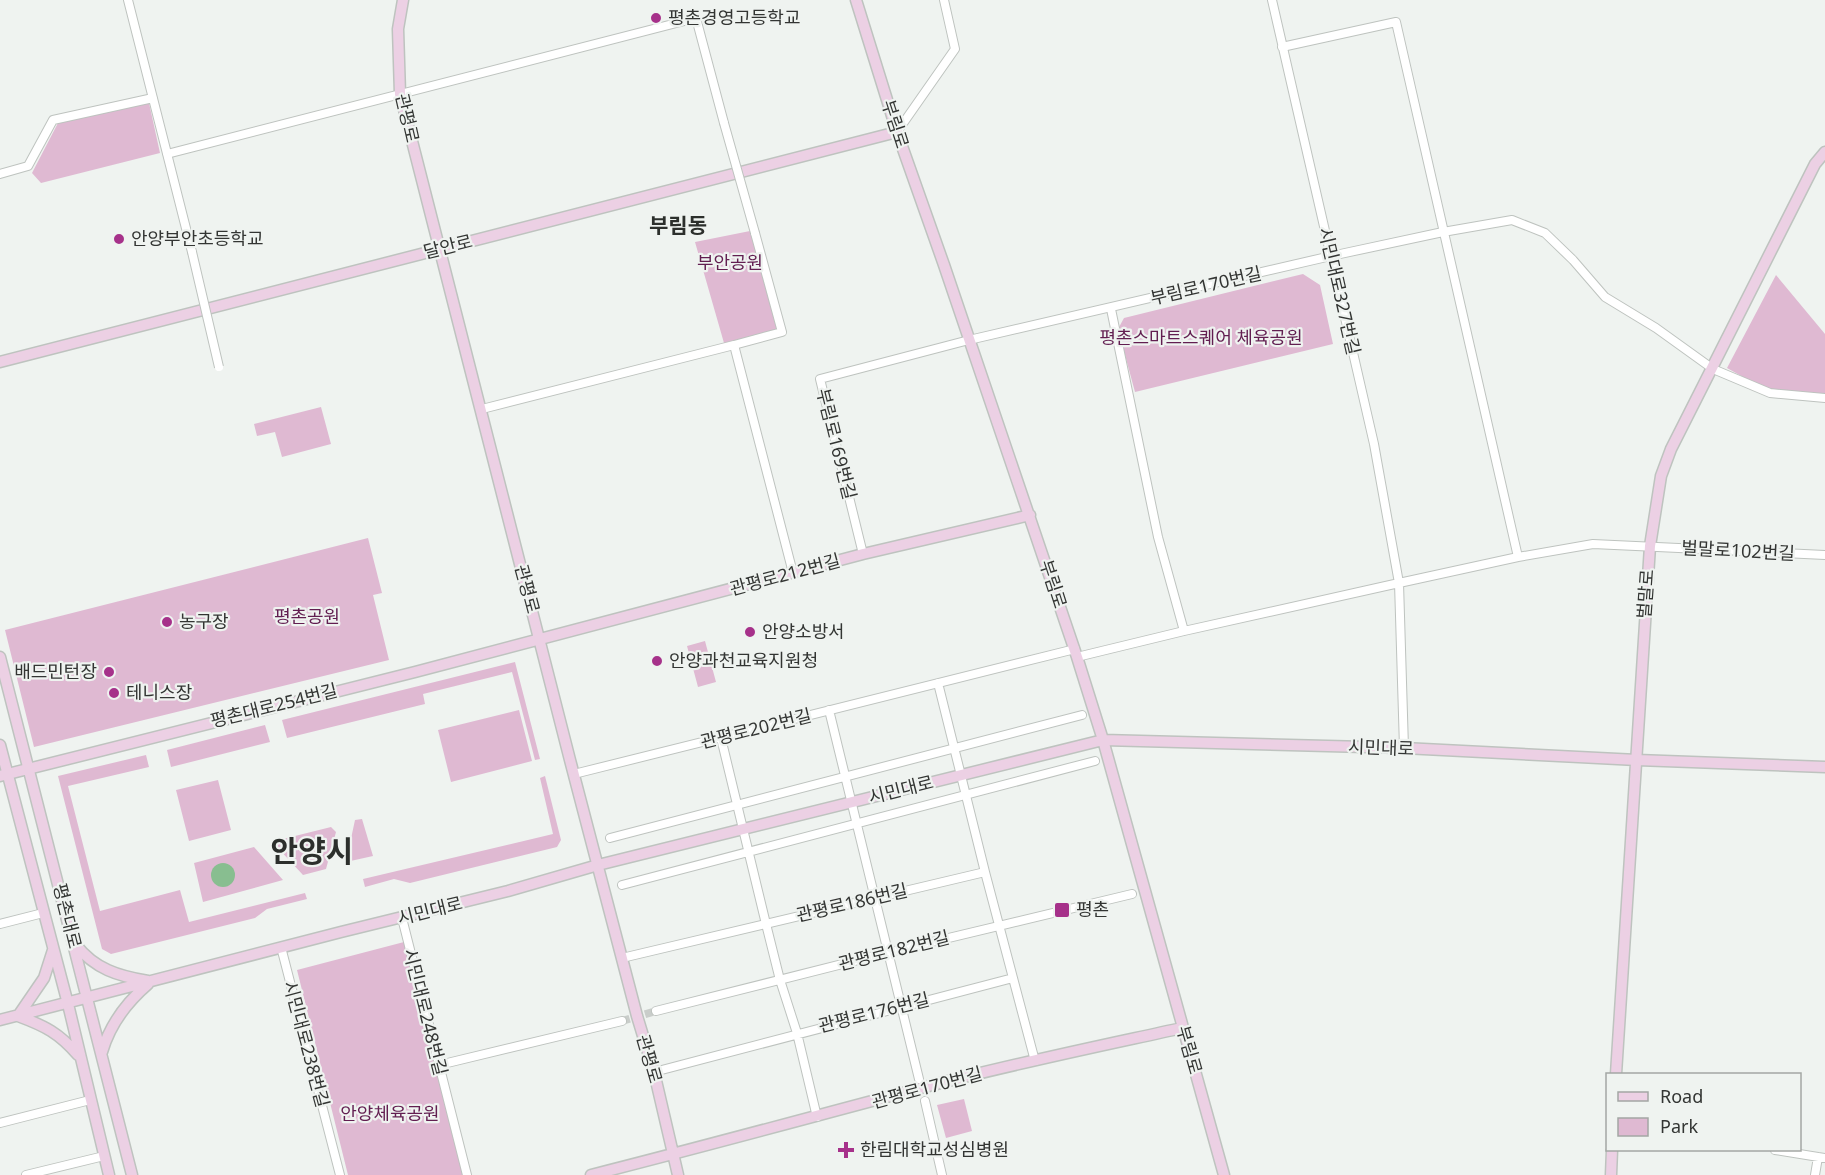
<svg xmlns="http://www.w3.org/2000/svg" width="1825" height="1175" font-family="'Noto Sans','Noto Sans KR',sans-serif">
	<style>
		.green { fill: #dfb9d2 }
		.water { fill: #88be90 }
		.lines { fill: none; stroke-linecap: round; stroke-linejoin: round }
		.street-tunnel { stroke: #c9cdca; stroke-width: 8; stroke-dasharray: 8 4; stroke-linecap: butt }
		.street-casing { stroke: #bec3bf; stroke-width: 10 }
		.secondary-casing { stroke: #bec3bf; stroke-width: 13 }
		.street { stroke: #fff; stroke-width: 8 }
		.secondary { stroke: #ecd0e4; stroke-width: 10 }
		.street-bridge-casing { stroke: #bec3bf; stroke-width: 10; stroke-linecap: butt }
		.street-bridge { stroke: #fff; stroke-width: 8 }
		.poi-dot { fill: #a6318a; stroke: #eff3f0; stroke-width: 2 }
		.labels { text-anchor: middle; stroke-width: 4.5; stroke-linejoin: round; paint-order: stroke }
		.poi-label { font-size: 18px; fill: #333533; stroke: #eff3f0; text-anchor: start }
		.street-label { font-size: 18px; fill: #333533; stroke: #eff3f0 }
		.park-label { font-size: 18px; fill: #621e51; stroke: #eff3f0 }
		.quarter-label { font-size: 21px; font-weight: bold; fill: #2c2f2c; stroke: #eff3f0 }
		.town-label { font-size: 30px; font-weight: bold; fill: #2c2f2c; stroke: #eff3f0 }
	</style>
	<rect width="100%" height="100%" fill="#eff3f0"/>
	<path class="green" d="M149,103L160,153L41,183L32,173L58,123Z
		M750,231L777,330L724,343L695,242Z
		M1303,274L1320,285L1333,344L1135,392L1118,329L1124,318Z
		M1776,275L1825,334V394L1780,393L1763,388L1727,368Z
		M321,407L331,444L282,457L275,432L257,436L254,424Z
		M368,538L382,593L373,595L389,660L34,747L5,630Z
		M705,641L716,682L698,687L687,646Z
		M515,662L540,759L535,760L512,672L423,694L425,704L287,738L282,720Z
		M519,710L532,761L451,782L438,730Z
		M265,725L270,742L171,767L167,750Z
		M146,755L149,767L68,786L100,911L180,890L189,922L305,893L307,899L267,909L255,918L111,954L102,949L58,776Z
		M545,776L561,840L557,847L410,883L394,879L365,887L363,879L553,834L540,778Z
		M218,780L231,830L189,841L176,790Z
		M362,819L373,856L346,862L355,820Z
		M331,827L336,832L326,869L303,875L277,847L279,840Z
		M254,847L283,880L203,902L194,863Z
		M404,942L463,1175H348L297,970Z
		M964,1099L972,1131L946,1138L937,1105Z"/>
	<path class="water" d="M211 875a12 12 0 1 1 24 0a12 12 0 1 1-24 0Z"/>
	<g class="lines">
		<path class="street-tunnel" d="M622,1021L656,1011"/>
		<g class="street-casing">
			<path id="street" d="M128,0L192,252
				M1272,0L1374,444L1399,583L1404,748
				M1282,47L1396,22L1518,557
				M897,132L955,49L944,0
				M167,154L696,18L724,123
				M0,174L28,166L53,120L153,98
				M1111,309L1158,537L1184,631
				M734,345L782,332L755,233
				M482,409L734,345L793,573
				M863,554L820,379L969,340L1331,256L1443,232L1512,220L1545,233L1573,260L1605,297L1656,328L1713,369L1770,393L1825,398
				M1077,657L1184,631L1399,583L1518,557L1593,544L1825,555
				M829,710L919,1079
				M721,738L766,924L780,980L797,1033L817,1117
				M574,774L1075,649
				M610,838L1082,715
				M985,872L1013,978
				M622,885L1095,761
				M402,918L467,1175
				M0,924L43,913
				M281,947L340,1175
				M622,958L985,872L938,683
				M656,1011L890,952L1132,894
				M439,1065L622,1021
				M654,1072L1013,978L1035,1061
				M925,1101L942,1175
				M0,1123L90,1100
				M1775,1150L1825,1158
				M26,1175L104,1156
				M1815,1175L1818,1157"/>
		</g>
		<g class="secondary-casing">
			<path id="secondary" d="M403,0L398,29L400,94L570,760L637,1016L654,1072L678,1175
				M856,0L897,132L944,265L1077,657L1103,740L1224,1175
				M0,362L897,132
				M0,657L132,1175
				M0,745L68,1004L109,1175
				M0,776L415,672L863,554L1030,515
				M76,945C95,969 118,976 148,981
				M53,950L44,978L18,1016C45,1026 59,1033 78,1055
				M0,1020L341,932L508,891L598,865L1103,740L1404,748L1637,760L1825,767
				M102,1052C110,1024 126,1003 148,984
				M1616,1074L1650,546L1661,476L1671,449L1815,164L1825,152
				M591,1175C702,1147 811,1117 921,1088C1007,1065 1095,1047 1182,1028
				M1611,1175L1612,1150"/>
		</g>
		<use href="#street" class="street"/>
		<use href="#secondary" class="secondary"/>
		<g class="street-bridge-casing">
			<path id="street-bridge" d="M724,123L755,233
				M192,252L219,367"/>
		</g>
		<use href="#street-bridge" class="street-bridge"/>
	</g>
	<g class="poi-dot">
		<circle cx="656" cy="18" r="6"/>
		<circle cx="119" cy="239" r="6"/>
		<circle cx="167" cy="622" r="6"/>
		<circle cx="750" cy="632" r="6"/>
		<circle cx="657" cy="661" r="6"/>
		<circle cx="109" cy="672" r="6"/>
		<circle cx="114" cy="693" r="6"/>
		<rect x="1054" y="902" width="16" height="16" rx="3"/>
		<path d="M843 1141h6v6h6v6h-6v6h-6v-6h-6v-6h6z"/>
	</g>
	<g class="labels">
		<g class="poi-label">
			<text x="668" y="24">평촌경영고등학교</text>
			<text x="131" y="245">안양부안초등학교</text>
			<text x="179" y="628">농구장</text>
			<text x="762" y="638">안양소방서</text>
			<text x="669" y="667">안양과천교육지원청</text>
			<text x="97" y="678" text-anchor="end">배드민턴장</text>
			<text x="126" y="699">테니스장</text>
			<text x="1076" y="916">평촌</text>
			<text x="860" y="1156">한림대학교성심병원</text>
		</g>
		<g class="street-label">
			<text transform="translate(407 118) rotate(77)" y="6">관평로</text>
			<text transform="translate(895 124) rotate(72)" y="6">부림로</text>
			<text transform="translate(448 247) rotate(-14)" y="6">달안로</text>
			<text transform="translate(1206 286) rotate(-13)" y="6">부림로170번길</text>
			<text transform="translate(1339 291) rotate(77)" y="6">시민대로327번길</text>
			<text transform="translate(836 444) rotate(76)" y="6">부림로169번길</text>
			<text transform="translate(1738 551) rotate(3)" y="6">벌말로102번길</text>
			<text transform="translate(785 575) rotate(-15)" y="6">관평로212번길</text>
			<text transform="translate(1053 584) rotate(72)" y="6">부림로</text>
			<text transform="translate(527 589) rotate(75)" y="6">관평로</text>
			<text transform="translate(1646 594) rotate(-86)" y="6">벌말로</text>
			<text transform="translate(274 706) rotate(-14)" y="6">평촌대로254번길</text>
			<text transform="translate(756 729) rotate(-14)" y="6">관평로202번길</text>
			<text transform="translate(1381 748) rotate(2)" y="6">시민대로</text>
			<text transform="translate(901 790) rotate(-14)" y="6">시민대로</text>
			<text transform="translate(852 903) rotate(-13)" y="6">관평로186번길</text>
			<text transform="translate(430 911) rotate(-14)" y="6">시민대로</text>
			<text transform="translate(67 916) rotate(76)" y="6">평촌대로</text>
			<text transform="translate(894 951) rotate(-14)" y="6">관평로182번길</text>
			<text transform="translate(425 1012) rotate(76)" y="6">시민대로248번길</text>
			<text transform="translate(874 1013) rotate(-14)" y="6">관평로176번길</text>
			<text transform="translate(306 1044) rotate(75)" y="6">시민대로238번길</text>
			<text transform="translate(1189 1050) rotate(74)" y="6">부림로</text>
			<text transform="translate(649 1059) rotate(74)" y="6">관평로</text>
			<text transform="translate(927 1088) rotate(-15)" y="6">관평로170번길</text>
		</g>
		<g class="park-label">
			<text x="730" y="269">부안공원</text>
			<text x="1201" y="344">평촌스마트스퀘어 체육공원</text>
			<text x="307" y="623">평촌공원</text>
			<text x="390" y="1120">안양체육공원</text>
		</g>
		<g class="quarter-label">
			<text x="678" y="233">부림동</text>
		</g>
		<g class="town-label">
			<text x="312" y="862">안양시</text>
		</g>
	</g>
	<rect x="1606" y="1073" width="195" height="78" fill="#eff3f0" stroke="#a4a7a4" stroke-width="1.5"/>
	<rect x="1618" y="1092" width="30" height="9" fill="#ecd0e4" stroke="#a4a7a4" stroke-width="1.5"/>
	<text x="1660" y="1103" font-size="18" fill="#333533">Road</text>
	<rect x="1618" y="1118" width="30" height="18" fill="#dfb9d2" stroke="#a4a7a4" stroke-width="1.5"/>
	<text x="1660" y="1133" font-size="18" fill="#333533">Park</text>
</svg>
